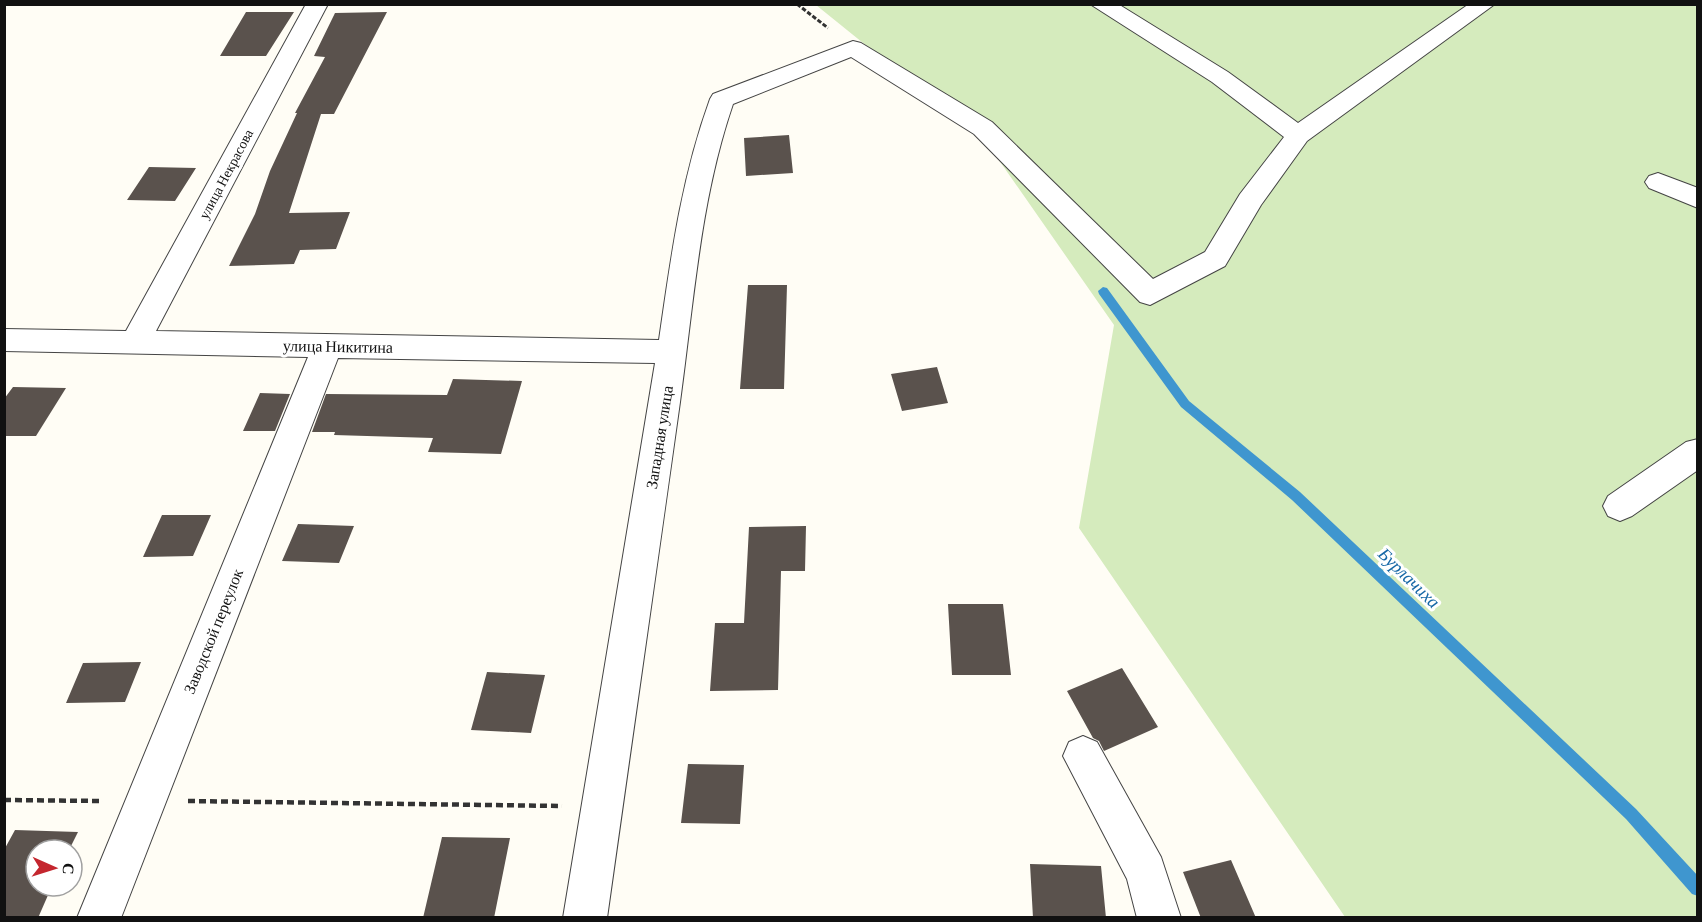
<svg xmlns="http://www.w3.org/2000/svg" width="1702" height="922" font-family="'Crimson Pro',serif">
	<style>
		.green { fill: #d5ebbd }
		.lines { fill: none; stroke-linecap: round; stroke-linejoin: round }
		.stream { fill: #3f96cf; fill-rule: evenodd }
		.building { fill: #5a524d }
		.minor-casing { stroke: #444; stroke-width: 2 }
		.path-far1 { stroke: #333; stroke-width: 3; stroke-dasharray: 4.5 2; stroke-linecap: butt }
		.path { stroke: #333; stroke-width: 4.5; stroke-dasharray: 7 4; stroke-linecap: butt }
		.minor { fill: #fff; fill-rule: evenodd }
		.labels { text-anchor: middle; stroke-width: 6; stroke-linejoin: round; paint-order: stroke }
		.far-street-label { font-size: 14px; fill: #111; stroke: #fff }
		.street-label { font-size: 16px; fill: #111; stroke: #fff }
		.water-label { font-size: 18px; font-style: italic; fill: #1768a6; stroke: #fff }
	</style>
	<rect width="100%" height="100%" fill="#fffdf5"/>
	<path class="green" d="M816,5H1697V917H1345L1079,528L1114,325L987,143Z"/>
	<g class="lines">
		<path class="stream" d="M1103,287L1107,288L1189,401L1300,492L1636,809L1698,876V896L1692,894L1626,819L1292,500L1181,407L1099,294L1098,291Z"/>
	</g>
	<path class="building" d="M246,12H294L266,56H220Z
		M387,12L334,114H321L289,213L350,212L336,249L300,250L294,264L229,266L255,214L270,171L297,113H295L325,57L314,56L335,13Z
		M789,135L793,173L746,176L744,138Z
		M149,167L196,168L175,201L127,200Z
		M748,285H787L784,389H740Z
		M937,367L948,403L902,411L891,374Z
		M453,379L522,381L501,454L428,452L433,438L334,435L335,432H312L326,394L447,395Z
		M13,387L66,388L36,436H4V399Z
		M260,393L290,394L275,431H243Z
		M162,515H211L193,556L143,557Z
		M298,524L354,526L339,563L282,561Z
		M806,526L805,571H781L778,690L710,691L715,623H744L749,527Z
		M948,604H1003L1011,675H952Z
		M141,662L125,702L66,703L83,663Z
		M1122,668L1158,727L1104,751L1099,741L1093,738L1067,691Z
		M487,672L545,675L531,733L471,730Z
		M688,764L744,765L740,824L681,823Z
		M15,830L78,832L69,850H36V886H52L38,918H4V850Z
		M442,837L510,838L494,918H423Z
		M1231,860L1256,918H1201L1183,872Z
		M1030,864L1101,866L1106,918H1033Z"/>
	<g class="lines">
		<g class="minor-casing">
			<path id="minor" d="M306,4H328L156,331L659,340C671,257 681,179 710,99L713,94L853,41L861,43L992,122L1153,279L1205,252L1240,194L1284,137L1212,82L1090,4H1118L1228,72L1298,123L1469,4H1495L1307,141L1261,205L1225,266L1150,305L1140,302L974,134L851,57L733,104C700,200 694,301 680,402C656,574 631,746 607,918H563L655,363L338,358L121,918H77L308,357L4,351V329L126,331Z
				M1658,173L1698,188V208L1649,188L1645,182L1649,176Z
				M1698,439V470L1632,516L1620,521L1608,516L1603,506L1608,496L1686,442Z
				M1083,736L1097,742L1161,857L1181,918H1137L1127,879L1063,756L1069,742Z"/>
		</g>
		<path class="path-far1" d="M797,4L828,28"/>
		<path class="path" d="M4,800L103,801
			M188,801L562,806"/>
		<use href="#minor" class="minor"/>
	</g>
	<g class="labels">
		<g class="far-street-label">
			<text transform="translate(226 174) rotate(-62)" y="5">улица Некрасова</text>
		</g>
		<g class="street-label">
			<text transform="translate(338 346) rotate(1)" y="6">улица Никитина</text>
			<text transform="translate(659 437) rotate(-81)" y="6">Западная улица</text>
			<text transform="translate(213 631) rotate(-68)" y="6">Заводской переулок</text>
		</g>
		<g class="water-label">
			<text transform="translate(1409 578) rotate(44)" y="6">Бурлачиха</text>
		</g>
	</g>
	<rect width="1702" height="922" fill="none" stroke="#111111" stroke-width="12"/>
	<g transform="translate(54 868) rotate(93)"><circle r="28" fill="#ffffff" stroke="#a0a0a0" stroke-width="1.5"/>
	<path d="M0-4.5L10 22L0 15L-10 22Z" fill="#c4262e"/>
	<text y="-9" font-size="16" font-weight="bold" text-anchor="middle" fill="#111111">С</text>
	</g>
</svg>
